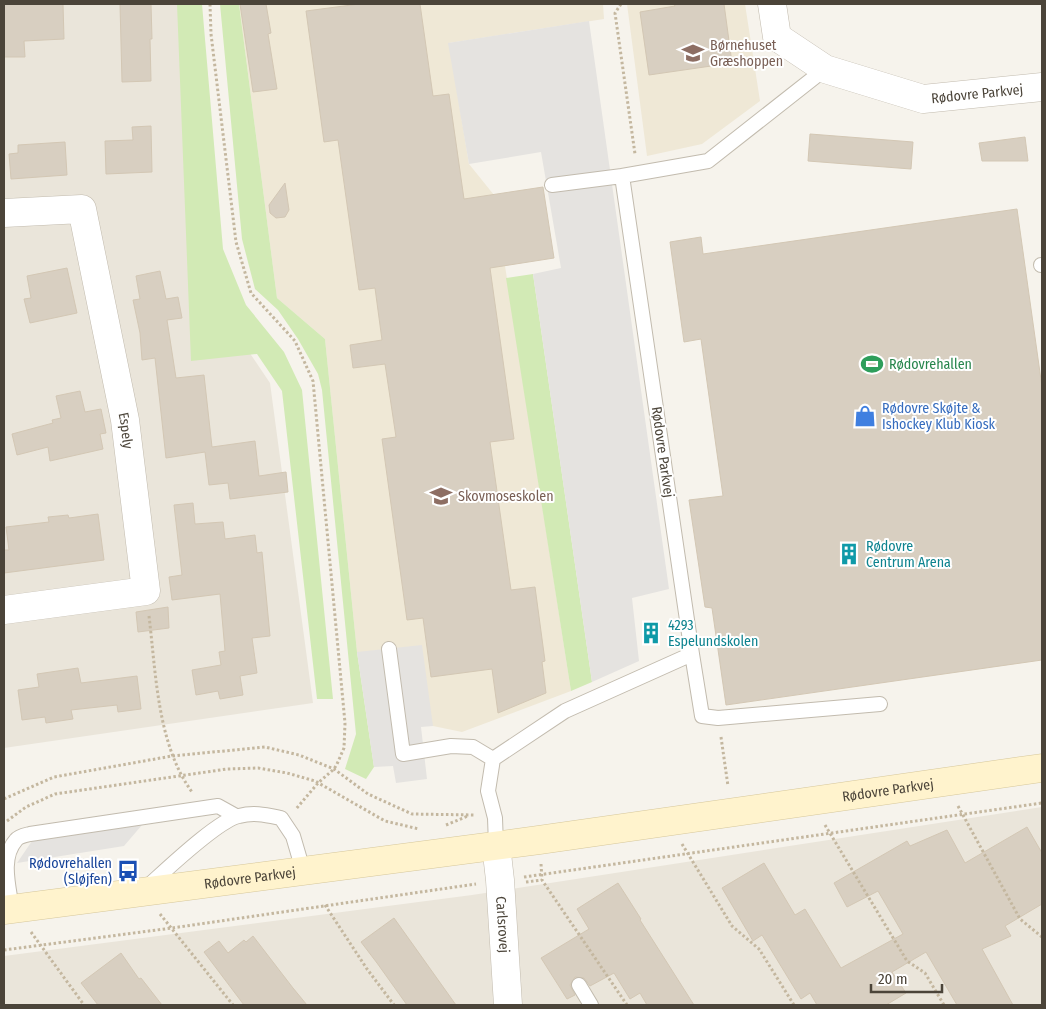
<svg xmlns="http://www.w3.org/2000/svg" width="1046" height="1009" font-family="'Fira Sans Condensed',sans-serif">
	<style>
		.residential { fill: #eae5da }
		.education { fill: #efe8d6 }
		.green { fill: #d2eab5 }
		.parking { fill: #e5e3e0 }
		.building { fill: #d8cfc1; stroke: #d3c7b4 }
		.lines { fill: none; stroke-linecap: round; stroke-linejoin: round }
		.lane-casing { stroke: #c2bbae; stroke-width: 16 }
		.street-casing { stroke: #c2bbae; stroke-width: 29 }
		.secondary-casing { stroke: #d6c79b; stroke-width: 29 }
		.path { stroke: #c4b79f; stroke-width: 3; stroke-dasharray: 2.5 2.5; stroke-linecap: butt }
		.lane { stroke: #fff; stroke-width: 14 }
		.street { stroke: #fff; stroke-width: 28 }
		.secondary { stroke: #fff3cd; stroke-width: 28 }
		.labels { text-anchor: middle; stroke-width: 4; stroke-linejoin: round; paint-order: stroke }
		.education-label { font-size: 14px; fill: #785e54; stroke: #fff; text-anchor: start }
		.street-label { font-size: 14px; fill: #4b4439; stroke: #fff }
		.leisure-label { font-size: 14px; fill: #27864d; stroke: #fff; text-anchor: start }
		.shop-label { font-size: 14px; fill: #366cbe; stroke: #fff; text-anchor: start }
		.culture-label { font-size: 14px; fill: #0d838f; stroke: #fff; text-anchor: start }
		.transit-label { font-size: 14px; fill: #164399; stroke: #fff; text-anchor: end }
	</style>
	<rect width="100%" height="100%" fill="#f6f3ec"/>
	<path class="residential" d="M4,4H184L195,272L270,383L313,703L4,748Z
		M1042,807V1005H4V956L472,895Z"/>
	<path class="education" d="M239,4H603L604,19L449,43L469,164L494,195L571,691L462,732L433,726L357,652L325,339L277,298Z
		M627,4H745L760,101L702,144L647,156Z"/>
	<path class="green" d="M177,4H202L223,249L246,305L284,352L302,390L333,699H317L282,391L257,354L191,361Z
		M220,4H239L277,298L325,339L357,652L374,767L366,779L345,769L356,734L322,390L318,374L298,339L278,310L255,289L242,239Z
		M533,274L592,682L571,691L506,278Z"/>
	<path class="parking" d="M589,21L669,589L632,598L639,661L592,682L533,274L561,268L541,152L469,164L448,43Z
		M422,645L433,726L421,727L427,779L396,783L393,766L374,767L357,652Z
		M142,825L124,846L17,863L32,841Z"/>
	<path class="building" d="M4,4H63L64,39L24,41L25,57H4Z
		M120,4H151L152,39H150L151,81L122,82Z
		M240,4H266L271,33L268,34L277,89L253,92Z
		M359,4H420L433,96L449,94L464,199L543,187L554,258L490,268L514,439L490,442L511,590L535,587L545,661L542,662L546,693L498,713L492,669L431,677L423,618L407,620L382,439L396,437L385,364L353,368L350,345L382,340L375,288L359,290L338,140L324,142L306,11Z
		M674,4H724L732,63L649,75L640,12L675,6Z
		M151,126L152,172L106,174L105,141L133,140L132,127Z
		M810,134L913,142L911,169L808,161Z
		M1025,137L1028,161H982L979,143Z
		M65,142L67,175L11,179L9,154L18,153V145Z
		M285,183L289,210L285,217L276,218L270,213L269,205Z
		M1017,209L1042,387V660L726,705L712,608L705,607L689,500L723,496L701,339L684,342L670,242L701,237L703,254Z
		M67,268L77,313L30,323L24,299L31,298L27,276Z
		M160,271L166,299L178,297L182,318L167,320L176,378L204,375L212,447L255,441L259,476L286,472L288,492L230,499L228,483L209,485L205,452L166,458L155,358L142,360L140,333L133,300L140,299L136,276Z
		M80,391L85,412L101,409L106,433L100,434L103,449L50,461L48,447L17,455L12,434L53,423L52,420L61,418L56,396Z
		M193,503L195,524L223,522L225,539L255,535L257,553L262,552L270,636L252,638L257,673L240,676L243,695L220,699L218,691L196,695L192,670L221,665L219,652L225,651L220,594L172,600L169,577L182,575L174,505Z
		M98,514L104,560L4,573V550H9L6,527L49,522L48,517L68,515L69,518Z
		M168,607L169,628L138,632L136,612Z
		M78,668L81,683L137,676L141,709L118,712L117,705L71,710L73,719L46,723L45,717L22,720L18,690L39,687L37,674Z
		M1027,827L1042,853V904L1005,926L1011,936L982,949L1013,1005H957L926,952L892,972L906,993L886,1005H817L810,993L801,999L762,935L753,941L722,888L764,863L795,915L805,909L841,968L903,934L878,891L847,907L834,883L907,841L910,846L947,830L965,863Z
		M618,883L627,897L641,919L640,920L694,1005H647L640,993L630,999L614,973L590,986L584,978L575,977L570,985L575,995L567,999L541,958L589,929L577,909Z
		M394,918L456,1005H407L377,963L361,942Z
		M253,936L293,988L307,1005H244L204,952L219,941L228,953L244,940L246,942Z
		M121,953L139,979L141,978L162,1005H98L81,983Z"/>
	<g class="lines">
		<g class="lane-casing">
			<path id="lane" d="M552,185L622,176
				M1041,265H1042
				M389,649L403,754L451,746L473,747L493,759
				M692,654L702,716L718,718L880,704
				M496,845L495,818L488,791L493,759L565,711L692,654L622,176L708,161L825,69
				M147,887C165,871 218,820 239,816C254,812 266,815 281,818L293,836L303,870
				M12,909C9,887 0,858 16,840C19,836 26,835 30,834L218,806L236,816
				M579,985L591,1005"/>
		</g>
		<g class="street-casing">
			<g id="street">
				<path id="s1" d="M772,4L777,37L825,69L923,99L1042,87"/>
				<path id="s2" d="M4,213L82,209L125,420L146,591L4,610"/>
				<path id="s3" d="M496,845L500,880L508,1005"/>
			</g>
		</g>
		<g class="secondary-casing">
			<g id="secondary">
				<path id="s4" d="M4,910L539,840L1042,768"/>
			</g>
		</g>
		<path class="path" d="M210,4L211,34L236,242L251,293L295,341L313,381L345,723L344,748L337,764L334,769L318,783L296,809
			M621,4L615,13L635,154
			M149,616C156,673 157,744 192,792
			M721,737L728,786
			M4,799L54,777L172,756L265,747L299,755L334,769L368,794L412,814L475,815
			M958,806L1020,919L1042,937
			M7,821L26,807L55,794L227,769L258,768L287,773L315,781L385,821L419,829
			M446,825L468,816
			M825,825L907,961L925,973L944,1005
			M682,844L732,926L759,949L794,1005
			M541,864L542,880L627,1005
			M524,877L1042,803
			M526,882L542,880
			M325,905L367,969L394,1005
			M160,914L233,1005
			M31,932L84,1005
			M4,950L172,928L476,884"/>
		<use href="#lane" class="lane"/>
		<use href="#street" class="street"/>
		<use href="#secondary" class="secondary"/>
	</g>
	<defs>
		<g id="school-bare" transform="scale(1.725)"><path d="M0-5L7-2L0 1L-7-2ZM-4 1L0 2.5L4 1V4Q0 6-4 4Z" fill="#8d6e63" stroke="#fff" stroke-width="2.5" paint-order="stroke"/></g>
		<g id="stadium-bare" transform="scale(1.725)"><path d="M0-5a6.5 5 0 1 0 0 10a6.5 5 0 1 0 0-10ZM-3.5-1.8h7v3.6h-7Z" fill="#2e9e5b" stroke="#fff" stroke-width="2.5" paint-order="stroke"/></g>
		<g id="shop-bare" transform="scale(1.725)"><path d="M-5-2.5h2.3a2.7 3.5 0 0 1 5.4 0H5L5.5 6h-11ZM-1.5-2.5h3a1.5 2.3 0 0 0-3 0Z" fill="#3f7fe0" stroke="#fff" stroke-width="2.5" paint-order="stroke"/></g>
		<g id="building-bare" transform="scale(1.725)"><path d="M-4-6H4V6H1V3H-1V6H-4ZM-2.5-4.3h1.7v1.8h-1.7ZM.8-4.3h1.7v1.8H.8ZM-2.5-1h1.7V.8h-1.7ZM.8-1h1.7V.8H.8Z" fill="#0f9aa8" stroke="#fff" stroke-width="2.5" paint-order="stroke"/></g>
		<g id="bus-bare" transform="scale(1.725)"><path d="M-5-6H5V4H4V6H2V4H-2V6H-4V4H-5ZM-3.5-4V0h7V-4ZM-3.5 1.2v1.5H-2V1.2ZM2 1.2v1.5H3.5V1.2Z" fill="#1a4fb4" stroke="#fff" stroke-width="2.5" paint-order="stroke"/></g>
	</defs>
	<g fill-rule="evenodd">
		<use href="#school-bare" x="693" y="53"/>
		<use href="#stadium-bare" x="872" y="364"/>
		<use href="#shop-bare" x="865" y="416"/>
		<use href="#school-bare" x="441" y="496"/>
		<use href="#building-bare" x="849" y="554"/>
		<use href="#building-bare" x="651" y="633"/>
		<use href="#bus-bare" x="128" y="871"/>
	</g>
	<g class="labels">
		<g class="education-label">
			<text x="710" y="50">Børnehuset<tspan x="710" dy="16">Græshoppen</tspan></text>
			<text x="458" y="501">Skovmoseskolen</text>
		</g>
		<g class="street-label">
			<text dy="5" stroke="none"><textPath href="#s1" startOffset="248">Rødovre Parkvej</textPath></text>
			<text dy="5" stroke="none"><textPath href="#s2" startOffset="304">Espely</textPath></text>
			<text transform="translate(663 452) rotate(82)" y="5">Rødovre Parkvej</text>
			<text dy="5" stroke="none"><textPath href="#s4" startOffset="892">Rødovre Parkvej</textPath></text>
			<text dy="5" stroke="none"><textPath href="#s4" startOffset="248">Rødovre Parkvej</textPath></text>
			<text dy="5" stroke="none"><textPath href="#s3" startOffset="80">Carlsrovej</textPath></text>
		</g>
		<g class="leisure-label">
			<text x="889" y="369">Rødovrehallen</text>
		</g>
		<g class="shop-label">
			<text x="882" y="413">Rødovre Skøjte &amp;<tspan x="882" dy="16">Ishockey Klub Kiosk</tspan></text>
		</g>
		<g class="culture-label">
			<text x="866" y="551">Rødovre<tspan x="866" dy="16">Centrum Arena</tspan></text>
			<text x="668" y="630">4293<tspan x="668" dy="16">Espelundskolen</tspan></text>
		</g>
		<g class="transit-label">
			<text x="112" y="868">Rødovrehallen<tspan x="112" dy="16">(Sløjfen)</tspan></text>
		</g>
	</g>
	<rect width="1046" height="1009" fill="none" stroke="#4b4439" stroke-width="10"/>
	<path d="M871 984v8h71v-8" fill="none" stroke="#4b4439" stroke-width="2.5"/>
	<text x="878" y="984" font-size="15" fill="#4b4439" stroke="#ffffff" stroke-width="4" paint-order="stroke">20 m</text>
</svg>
